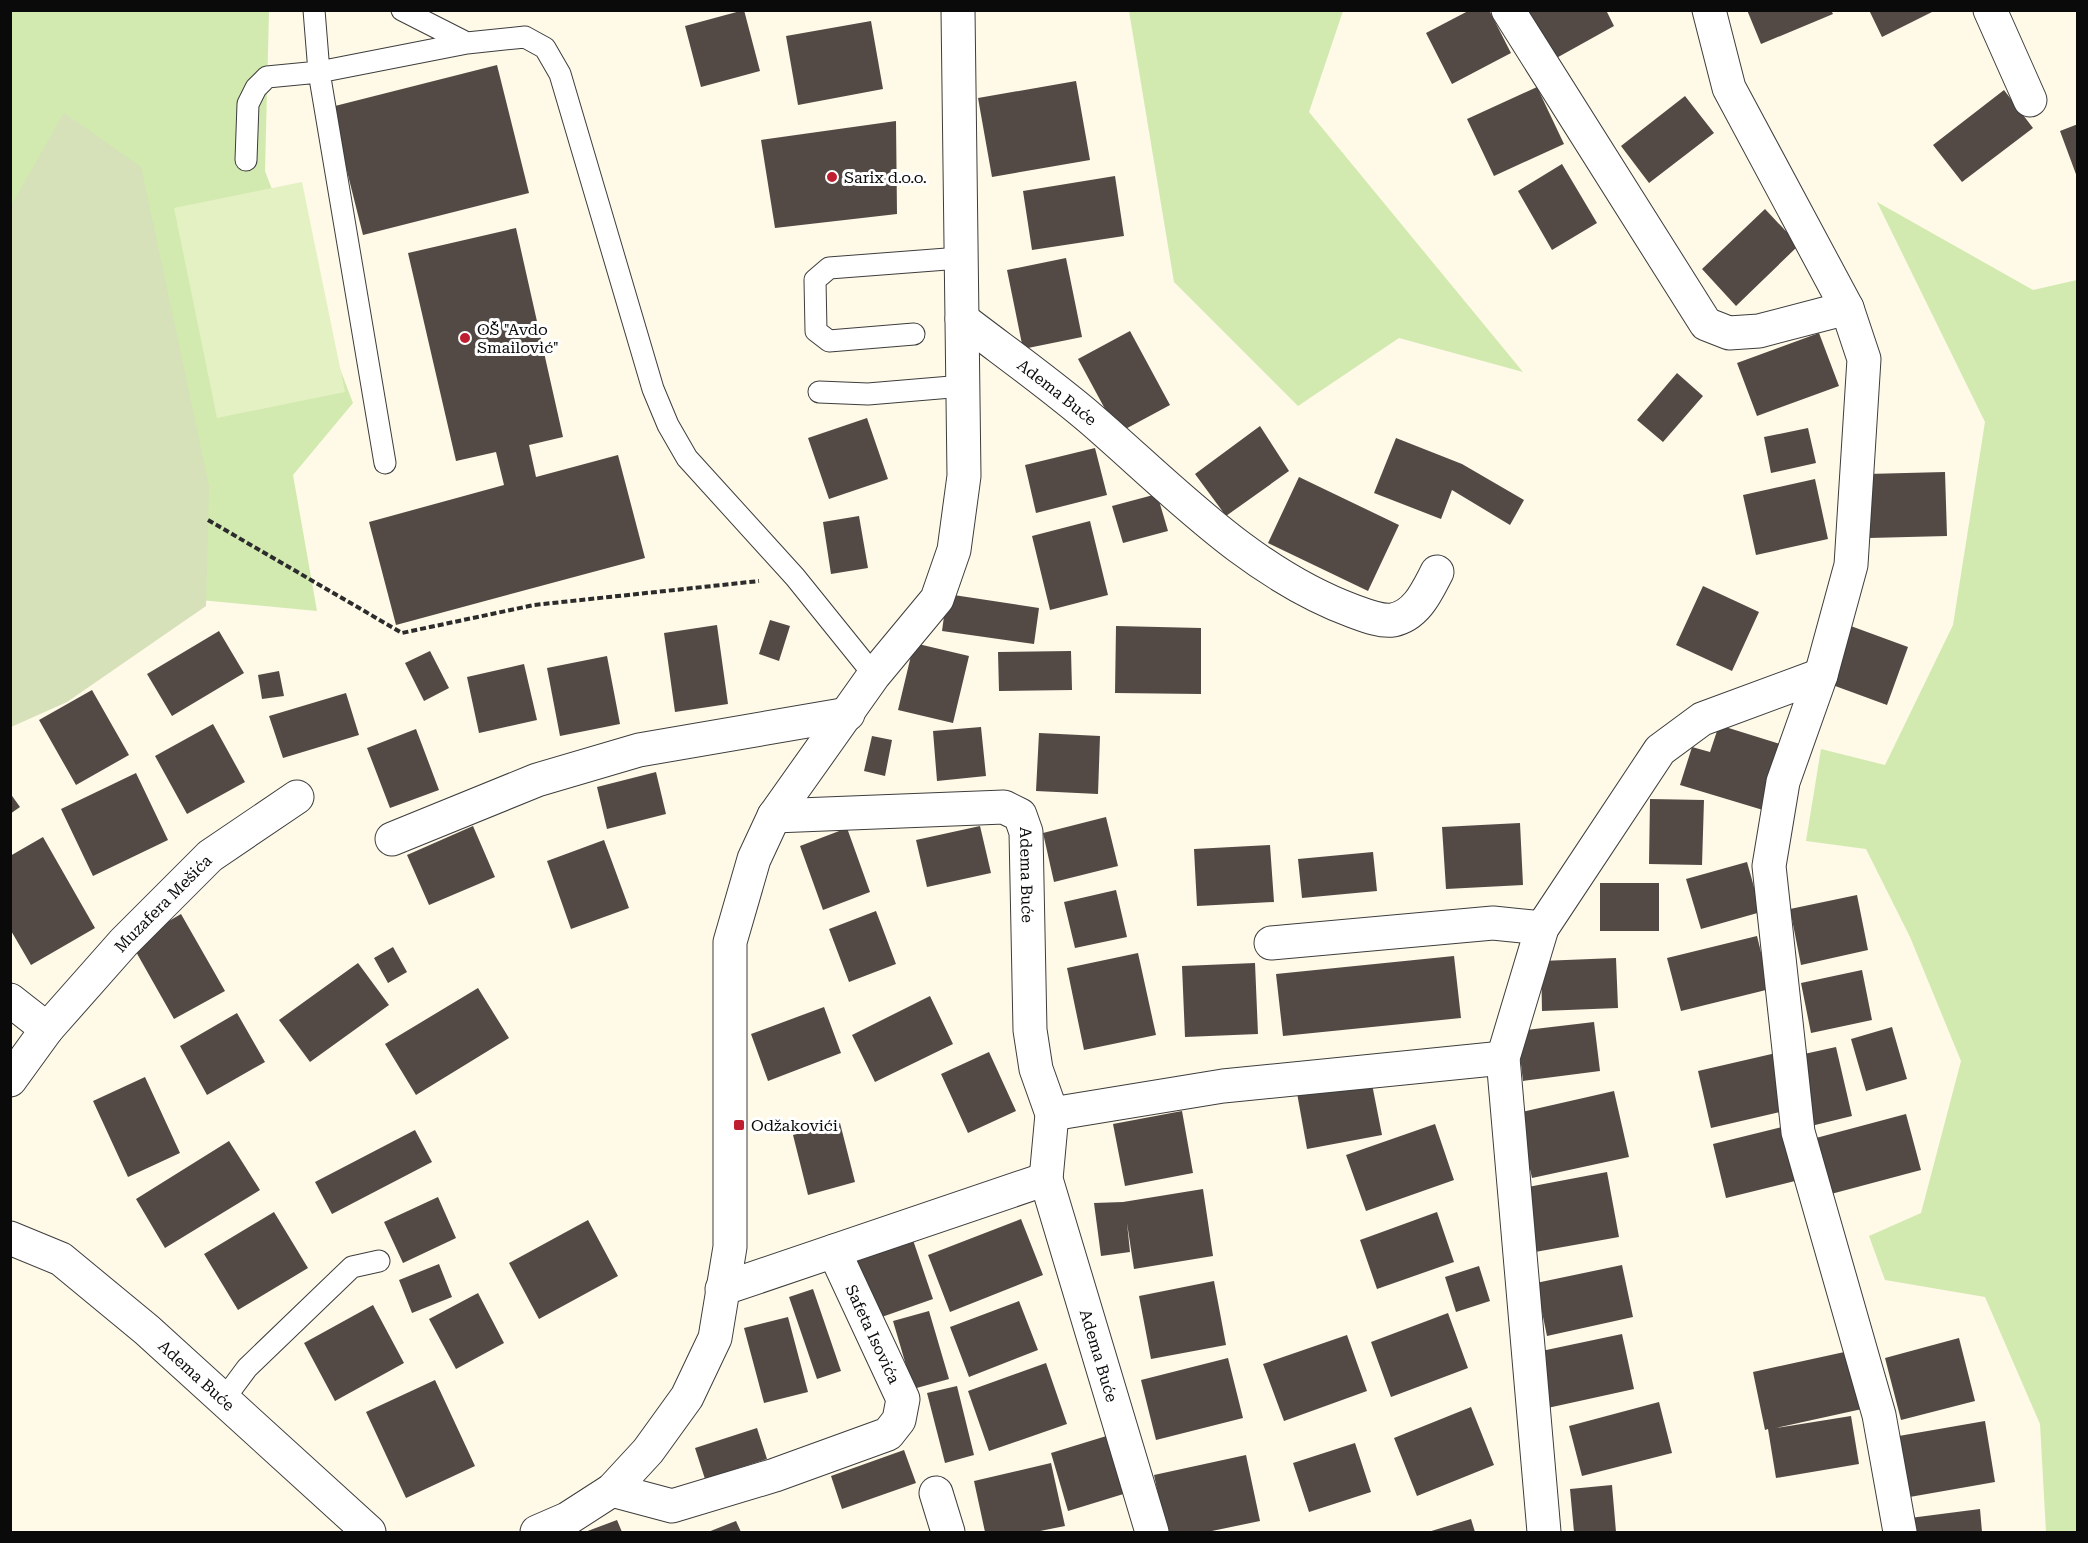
<svg xmlns="http://www.w3.org/2000/svg" width="2088" height="1543" font-family="'Roboto Serif',serif">
	<style>
		.green { fill: #d2eab0 }
		.cemetery { fill: #d6e0b9 }
		.pitch { fill: #e4f1c2 }
		.building { fill: #534a46 }
		.lines { fill: none; stroke-linecap: round; stroke-linejoin: round }
		.service-casing { stroke: #3d3d3d; stroke-width: 23 }
		.minor-casing { stroke: #3d3d3d; stroke-width: 35 }
		.tertiary-casing { stroke: #3d3d3d; stroke-width: 35 }
		.path { stroke: #2c2c2c; stroke-width: 4; stroke-dasharray: 6 3; stroke-linecap: butt }
		.service { stroke: #fff; stroke-width: 21 }
		.minor { stroke: #fff; stroke-width: 33 }
		.tertiary { stroke: #fff; stroke-width: 33 }
		.poi-dot { fill: #be1e30; stroke: #fff; stroke-width: 2 }
		.labels { text-anchor: middle; stroke-width: 6; stroke-linejoin: round; paint-order: stroke }
		.poi-label { font-size: 16px; fill: #0a0a0a; stroke: #fff; text-anchor: start }
		.street-label { font-size: 16px; fill: #0a0a0a; stroke: #fff }
	</style>
	<rect width="100%" height="100%" fill="#fff9e7"/>
	<path class="green" d="M11,11H269L265,171L353,403L293,475L317,611L189,599L11,714Z
		M1129,11H1343L1309,112L1523,372L1399,338L1298,406L1174,282Z
		M1877,202L2033,290L2077,280V1532H2046L2040,1424L1985,1297L1885,1280L1869,1236L1921,1213L1961,1061L1910,937L1866,849L1806,841L1821,749L1885,765L1953,625L1985,422Z"/>
	<path class="cemetery" d="M64,113L141,167L209,486L206,606L67,702L11,727V206Z"/>
	<path class="pitch" d="M302,182L345,392L217,418L174,208Z"/>
	<path class="building" d="M744,10L760,71L701,87L685,26Z
		M1470,10H1489L1511,53L1452,84L1426,33Z
		M1524,10H1606L1614,26L1551,61Z
		M1747,10H1831L1833,14L1761,44Z
		M1869,10H1936L1882,37Z
		M871,21L883,89L798,105L786,36Z
		M497,65L529,193L363,235L331,107Z
		M1076,81L1090,160L992,177L978,98Z
		M1537,87L1564,144L1494,176L1467,119Z
		M2004,90L2033,128L1962,182L1933,145Z
		M1685,96L1714,133L1649,183L1621,146Z
		M896,121L897,214L775,228L761,140Z
		M2078,124V177H2077L2060,131Z
		M1562,164L1597,223L1552,250L1518,191Z
		M1115,176L1124,236L1032,250L1023,191Z
		M1765,209L1799,245L1736,306L1702,269Z
		M516,228L563,437L529,445L536,477L618,455L645,558L396,625L369,522L504,485L496,452L456,461L408,253Z
		M1066,258L1082,337L1023,349L1007,270Z
		M1130,331L1170,405L1118,433L1078,359Z
		M1819,333L1839,386L1757,416L1737,363Z
		M1677,373L1703,396L1663,442L1637,420Z
		M867,418L888,479L829,499L808,438Z
		M1260,426L1289,471L1226,516L1195,474Z
		M1808,428L1816,463L1771,473L1764,437Z
		M1396,438L1462,464L1524,500L1510,525L1452,490L1441,519L1374,493Z
		M1095,448L1107,495L1036,513L1025,465Z
		M1945,472L1947,536L1869,538L1867,474Z
		M1299,477L1399,525L1368,591L1268,543Z
		M1815,479L1828,539L1756,555L1743,495Z
		M1157,494L1168,531L1123,543L1112,506Z
		M859,516L868,568L831,574L823,522Z
		M1090,521L1108,595L1050,610L1032,536Z
		M1703,586L1759,612L1732,671L1676,645Z
		M947,594L1039,608L1034,644L942,631Z
		M770,620L790,626L779,661L759,654Z
		M717,625L728,704L675,712L664,633Z
		M1848,625L1908,647L1887,705L1827,683Z
		M1116,626L1201,628V694L1115,693Z
		M219,631L244,673L172,716L147,674Z
		M914,643L969,656L953,723L898,710Z
		M430,651L449,688L424,701L405,663Z
		M1071,651L1072,690L999,691L998,652Z
		M607,656L620,724L560,736L547,668Z
		M524,664L537,720L479,733L467,677Z
		M279,671L284,696L262,699L258,675Z
		M92,690L129,755L76,785L39,720Z
		M346,693L359,735L283,758L269,716Z
		M213,724L245,782L187,814L155,756Z
		M1719,725L1783,745L1763,810L1680,785L1692,747L1710,752Z
		M981,727L986,776L937,781L933,731Z
		M416,729L439,790L390,808L367,748Z
		M1039,733L1100,736L1098,794L1036,791Z
		M872,736L892,740L885,776L864,771Z
		M656,772L666,814L607,829L597,787Z
		M136,773L168,840L93,876L61,809Z
		M10,793L20,807L10,814Z
		M1650,799L1704,800L1702,865L1649,864Z
		M1106,817L1118,866L1054,882L1043,833Z
		M1520,823L1523,885L1446,889L1442,827Z
		M473,826L495,877L429,905L407,855Z
		M980,826L991,873L927,887L916,840Z
		M847,828L870,892L823,910L800,846Z
		M43,837L95,928L31,965L10,929V856Z
		M604,840L629,908L571,929L547,861Z
		M1270,845L1274,902L1197,906L1194,849Z
		M1373,852L1377,891L1302,898L1298,859Z
		M1747,862L1761,912L1701,929L1686,879Z
		M1600,883H1659V931H1600Z
		M1116,890L1127,937L1075,948L1064,902Z
		M1857,895L1868,950L1801,965L1790,909Z
		M876,911L896,964L849,982L829,929Z
		M181,914L225,991L174,1019L131,943Z
		M1757,936L1770,989L1681,1011L1667,958Z
		M393,947L407,972L388,983L374,958Z
		M1138,953L1156,1035L1084,1050L1067,968Z
		M1454,956L1461,1018L1283,1036L1276,974Z
		M1616,958L1618,1008L1542,1011L1541,961Z
		M358,963L389,1005L310,1062L279,1020Z
		M1255,963L1258,1034L1185,1037L1182,966Z
		M1862,970L1872,1020L1811,1033L1801,983Z
		M478,988L509,1038L416,1095L385,1044Z
		M930,996L953,1044L875,1082L852,1035Z
		M824,1007L841,1053L768,1081L751,1034Z
		M237,1013L265,1062L207,1095L180,1046Z
		M1594,1022L1600,1071L1523,1081L1517,1031Z
		M1892,1027L1907,1079L1866,1091L1851,1039Z
		M1836,1047L1852,1116L1811,1126L1795,1056Z
		M989,1052L1016,1111L968,1133L941,1074Z
		M1776,1053L1789,1110L1711,1128L1698,1071Z
		M145,1077L180,1153L128,1177L93,1101Z
		M1371,1079L1382,1135L1307,1149L1297,1093Z
		M1614,1091L1629,1157L1532,1178L1517,1113Z
		M1182,1111L1193,1173L1125,1186L1113,1124Z
		M1906,1114L1921,1170L1831,1194L1816,1138Z
		M840,1123L855,1182L808,1195L793,1135Z
		M1435,1124L1454,1180L1366,1211L1346,1155Z
		M1786,1126L1799,1180L1726,1198L1713,1144Z
		M415,1130L432,1162L332,1214L315,1182Z
		M229,1141L260,1190L165,1248L136,1199Z
		M1607,1172L1619,1237L1535,1252L1523,1188Z
		M1203,1189L1213,1256L1134,1269L1127,1223L1130,1252L1101,1256L1094,1203L1123,1202Z
		M438,1197L456,1238L403,1263L384,1222Z
		M274,1212L308,1268L238,1310L204,1254Z
		M1437,1212L1454,1262L1377,1289L1360,1240Z
		M1021,1219L1043,1275L950,1312L928,1255Z
		M588,1220L618,1276L539,1319L509,1263Z
		M913,1240L933,1299L876,1319L855,1259Z
		M439,1264L452,1297L412,1313L399,1280Z
		M1622,1265L1633,1317L1547,1336L1536,1283Z
		M1479,1266L1490,1301L1456,1312L1445,1277Z
		M1214,1281L1226,1345L1151,1359L1139,1296Z
		M813,1289L841,1371L817,1379L789,1297Z
		M478,1293L504,1343L456,1369L429,1319Z
		M1019,1301L1038,1350L969,1377L950,1327Z
		M373,1305L404,1363L335,1401L304,1343Z
		M929,1311L949,1379L913,1389L893,1321Z
		M1448,1313L1468,1368L1391,1397L1371,1342Z
		M788,1317L808,1392L764,1403L744,1328Z
		M1622,1334L1634,1389L1543,1409L1532,1353Z
		M1347,1335L1367,1391L1284,1421L1263,1364Z
		M1959,1338L1975,1401L1901,1420L1885,1358Z
		M1849,1351L1862,1409L1776,1428L1851,1416L1859,1464L1776,1478L1768,1429L1765,1430L1753,1372Z
		M1228,1358L1243,1418L1156,1440L1141,1380Z
		M1046,1363L1067,1424L989,1451L968,1391Z
		M435,1380L475,1466L406,1498L366,1412Z
		M957,1386L974,1455L945,1463L927,1393Z
		M1659,1402L1672,1453L1582,1476L1569,1426Z
		M1471,1407L1494,1465L1417,1496L1394,1438Z
		M1985,1421L1995,1482L1904,1498L1893,1437Z
		M757,1428L767,1459L705,1479L695,1448Z
		M1113,1434L1130,1492L1068,1511L1051,1453Z
		M1355,1443L1371,1492L1309,1512L1293,1463Z
		M904,1450L916,1483L842,1509L831,1476Z
		M1246,1455L1260,1521L1207,1532H1166L1154,1475Z
		M1051,1463L1065,1526L1035,1532H985L974,1481Z
		M1612,1485L1616,1532H1574L1570,1489Z
		M1980,1509L1982,1532H1912L1910,1518Z
		M1471,1519L1475,1532H1428Z
		M617,1520L622,1532H585Z
		M736,1521L741,1532H708Z"/>
	<g class="lines">
		<g class="service-casing">
			<path id="service" d="M314,10L319,72L385,463
				M402,10L467,43L525,37L545,48L560,74L653,389L668,425L687,458L795,577L874,675
				M246,160L248,104L256,88L267,77L319,72L467,43
				M914,334L829,341L816,331L815,280L829,268L960,258
				M819,392L868,394L963,386
				M224,1399L247,1368L352,1267L379,1261"/>
		</g>
		<g class="minor-casing">
			<g id="minor">
				<path d="M1508,10L1706,324L1729,333L1759,331L1847,308"/>
				<path d="M1709,10L1729,88L1847,308L1864,359L1851,565L1821,675L1783,782L1769,866L1798,1132L1879,1415L1900,1532"/>
				<path d="M1990,10L2030,100"/>
				<path id="s1" d="M962,319C1005,352 1050,384 1091,419C1172,489 1250,573 1353,611C1364,615 1381,622 1393,620C1417,615 1427,591 1437,572"/>
				<path id="s2" d="M774,816L1004,807L1020,815L1026,832L1030,1030L1036,1069L1052,1114L1046,1179L1152,1532"/>
				<path d="M392,839L537,780L639,750L848,714"/>
				<path d="M1271,943L1493,923L1542,928"/>
				<path d="M10,1000L47,1029"/>
				<path id="s3" d="M10,1080L47,1029L124,942L210,856L297,797"/>
				<path d="M1052,1114L1223,1086L1503,1058"/>
				<path d="M722,1289L1046,1179"/>
				<path d="M612,1490L672,1506L775,1475L888,1434L899,1420L903,1399L834,1251"/>
				<path d="M936,1493L948,1532"/>
				<path d="M1544,1532L1503,1058L1542,928L1660,750L1702,719L1821,675"/>
			</g>
		</g>
		<g class="tertiary-casing">
			<g id="tertiary">
				<path id="s4" d="M10,1238L61,1259L147,1330L369,1532"/>
				<path d="M537,1532L567,1519L612,1490L648,1451L687,1397L715,1338L730,1247V942L754,859L774,816L874,675L937,599L954,550L964,476L958,10"/>
			</g>
		</g>
		<path class="path" d="M208,520L402,633L534,605L759,581"/>
		<use href="#service" class="service"/>
		<use href="#minor" class="minor"/>
		<use href="#tertiary" class="tertiary"/>
	</g>
	<g class="poi-dot">
		<circle cx="832" cy="177" r="6"/>
		<circle cx="465" cy="338" r="6"/>
		<rect x="733" y="1119" width="12" height="12" rx="3"/>
	</g>
	<g class="labels">
		<g class="poi-label">
			<text x="844" y="183">Sarix d.o.o.</text>
			<text x="477" y="335">OŠ "Avdo<tspan x="477" dy="18">Smailović"</tspan></text>
			<text x="751" y="1131">Odžakovići</text>
		</g>
		<g class="street-label">
			<text dy="6" stroke="none"><textPath href="#s1" startOffset="120">Adema Buće</textPath></text>
			<text dy="6" stroke="none"><textPath href="#s2" startOffset="309">Adema Buće</textPath></text>
			<text dy="6" stroke="none"><textPath href="#s3" startOffset="234">Muzafera Mešića</textPath></text>
			<text transform="translate(873 1334) rotate(65)" y="6">Safeta Isovića</text>
			<text dy="6" stroke="none"><textPath href="#s2" startOffset="801">Adema Buće</textPath></text>
			<text dy="6" stroke="none"><textPath href="#s4" startOffset="234">Adema Buće</textPath></text>
		</g>
	</g>
	<rect width="2088" height="1543" fill="none" stroke="#0a0a0a" stroke-width="24"/>
</svg>
